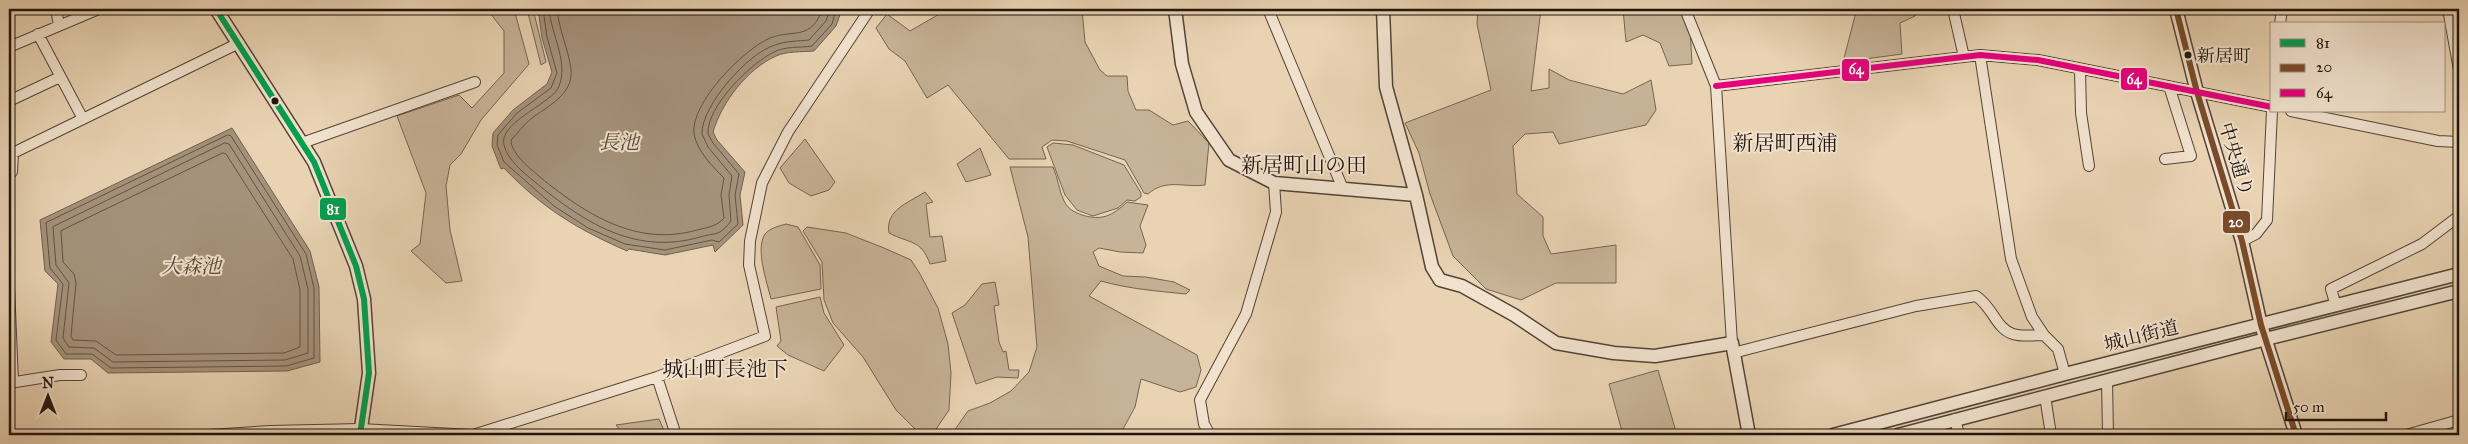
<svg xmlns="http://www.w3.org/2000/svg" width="2468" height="444" font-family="'IM FELL Great Primer','Noto Serif JP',serif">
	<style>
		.green { fill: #c7b397; stroke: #746452 }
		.water { fill: #a5927b; stroke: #70604f }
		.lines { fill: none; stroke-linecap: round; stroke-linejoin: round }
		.shore { stroke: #635344; stroke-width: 1 }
		.minor-casing { stroke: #534436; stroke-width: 12 }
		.tertiary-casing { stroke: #534436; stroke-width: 15 }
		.minor { stroke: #f1e2ce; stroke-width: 10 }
		.tertiary { stroke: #f1e2ce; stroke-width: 12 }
		.bus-1-casing { stroke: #f1e2ce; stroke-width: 10 }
		.bus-2-casing { stroke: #f1e2ce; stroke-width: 10 }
		.bus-3-casing { stroke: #f1e2ce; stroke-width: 10 }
		.bus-1 { stroke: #029f4e; stroke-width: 6 }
		.bus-2 { stroke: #7a4b2a; stroke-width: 6 }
		.bus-3 { stroke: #e5007d; stroke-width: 6 }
		.bus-dot { fill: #21140d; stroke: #f1e2ce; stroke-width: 2 }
		.labels { text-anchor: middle; stroke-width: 4; stroke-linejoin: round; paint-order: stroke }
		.bus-label { font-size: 18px; fill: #21140d; stroke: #f1e2ce; text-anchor: start }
		.street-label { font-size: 19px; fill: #21140d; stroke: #f1e2ce }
		.water-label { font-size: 20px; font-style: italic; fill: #564639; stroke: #f1e2ce }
		.quarter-label { font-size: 21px; fill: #21140d; stroke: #f1e2ce }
		.line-badge { stroke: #f1e2ce; stroke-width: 2 }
		.badge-label { font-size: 14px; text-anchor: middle; font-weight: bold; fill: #fff }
	</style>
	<rect width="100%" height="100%" fill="#e9d3b3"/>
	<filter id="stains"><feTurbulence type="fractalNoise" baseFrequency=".004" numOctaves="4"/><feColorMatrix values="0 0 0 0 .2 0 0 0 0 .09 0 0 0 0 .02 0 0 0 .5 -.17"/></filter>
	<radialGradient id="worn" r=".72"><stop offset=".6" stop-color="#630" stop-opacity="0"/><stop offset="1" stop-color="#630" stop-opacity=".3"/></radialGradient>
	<path class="green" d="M487,9H514L529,64L481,120L461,154L450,165L446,186L450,230L462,281L446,283L411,251L420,244L426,193L397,116L459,95L472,108L504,73V31Z
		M527,9H533L546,62L541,65Z
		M948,9H1082L1085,42L1100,70L1107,76H1127L1128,91L1136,110H1149L1173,125L1188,121L1209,143L1205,185C1184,188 1166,178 1148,194L1144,193L1125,160L1067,141L1052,140L1042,147L1046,159H1009L948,85L927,98L905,61L889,49L876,28L887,14L910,31Z
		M1478,9H1541L1531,91L1549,88V69L1569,80L1623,94L1651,80L1656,110L1646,125L1559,144L1553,132L1525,134L1513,146L1517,194L1543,217V236L1551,254L1616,245V283H1556L1521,300L1486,289L1453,256L1430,194L1419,153L1405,123L1491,90L1477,24Z
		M1623,9H1689L1692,64L1669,66L1660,43L1643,35L1626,42Z
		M1855,9H1916L1915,16L1900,23L1902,54L1843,62L1855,16Z
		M805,139L835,182L829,190L811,196L789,183L780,168Z
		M1053,143L1073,145L1124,165L1141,193V197L1135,201L1127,200L1118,208L1093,216L1077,210L1065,195L1047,147Z
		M980,148L991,175L966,182L957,164Z
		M1010,167H1053C1058,178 1059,191 1064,201C1068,209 1074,212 1082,215C1102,221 1112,216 1127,202L1148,205L1140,226L1146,245L1143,253L1120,252L1099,248L1093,252L1099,266L1123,276L1146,277L1174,282L1190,290L1186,294C1157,291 1129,289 1101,281L1089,296L1197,355L1201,370L1196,387L1180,392L1141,379L1135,407L1123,429V435H951L968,411L990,403L1011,391L1029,372L1037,347L1028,237Z
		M925,192L933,202L926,204L930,237L942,236L946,261L930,264C921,239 910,244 889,233C885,210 908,203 925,192Z
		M786,224L798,227L820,265L821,289L771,299C767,282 755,249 765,234C770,228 779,226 786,224Z
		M807,227L846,233L884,248L911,260L920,274L938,308L948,344L951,373L949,410L932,435H921L896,410L863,357L833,323L824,300L822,262L803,231Z
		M995,282L999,305L994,306L999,342L1003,352L1006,351L1009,370H1019L1018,378L997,377L976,384L952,313L965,305L982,284Z
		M820,297L824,313L844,345L824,371L788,355L777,346L781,341L776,307Z
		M1658,370L1677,435H1623L1609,384Z
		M659,419L666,435H638L620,430L616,425Z"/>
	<path class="water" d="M538,9H842L836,26L814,51C802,52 787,51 776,56C747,69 722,102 713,132L717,140L745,172L740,195L743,225L715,252L713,245L665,255L629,249L627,251C577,229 542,208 504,168L501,169L492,146L493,133L513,110L547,84L552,72L542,38Z
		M232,128L310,251L319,287L320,362L287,371L108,373L91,359H64L51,342L58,284L45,271L40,220Z"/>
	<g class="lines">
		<path class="shore" d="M543,9L547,37L557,73L551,88L517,113L498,135L497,145L504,162L554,206L588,228L625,244L665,250L712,240L719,242L738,224L735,195L739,174L713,143L708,134C706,107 751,63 774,52C785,46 800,48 812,46L832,24L836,9
			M549,9C551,35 571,66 557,90C548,104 498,124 504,145C508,162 528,176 541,187C588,225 638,255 700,237C718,232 718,237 731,221L729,195L732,176L708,147L702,134C701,106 748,53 775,45C786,41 798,41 809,40L826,21L830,9
			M557,9C559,30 568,48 571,69C574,94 548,106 532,118C524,124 518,133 511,140C511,154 531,169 541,178C587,215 637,247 697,230C708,227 716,227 724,218L721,195L724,178C713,167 697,151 694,134C690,103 744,49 770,38C793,29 812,41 822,9
			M228,135L231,136L306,254L314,288V358L286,366L111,368L92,354H66L56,340L63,284L50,268L46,223Z
			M225,143L229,144L300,256L308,289V353L285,360L113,362L94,348L69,347L63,338L69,283L56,265L53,227Z
			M223,153L226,154L293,259L300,290V347L284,353L116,355L96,341L73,340L71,336L76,283L74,274L63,262L61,231Z"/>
		<g class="minor-casing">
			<path id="minor" d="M56,9L59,25
				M1268,9L1343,189
				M1685,9L1716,86L1732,343
				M1953,9L1964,57
				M2448,9L2459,70
				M2280,24L2282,9
				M38,34L83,119
				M9,47L99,9
				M1980,55L2011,259L2032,317L2044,335
				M2080,69L2081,113L2089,166
				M1716,86L1980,55L2038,60L2272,107
				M9,101L60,77
				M2291,111L2438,141L2459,142
				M302,143L475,82
				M2165,159L2191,156L2169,86
				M9,172H12L13,153L239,43
				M2242,241L2256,234L2267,220L2272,111
				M9,286L13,382
				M2336,306L2331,289L2422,244L2459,216
				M1733,353L1916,306L1976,296C1993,307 1996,329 2013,334C2022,337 2035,335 2044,335L2058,349L2065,374
				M657,377L676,435
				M2107,380L2108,435
				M9,383L60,375H81
				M2045,396L2051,435
				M1955,419L1959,435
				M208,435L270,431L360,429L473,435L657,377L765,336L749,265L750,241L762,183L788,132L870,9
				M1210,435L1204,424L1200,400L1246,314L1276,212L1274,183
				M2406,435L2459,420"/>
		</g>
		<g class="tertiary-casing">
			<path id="tertiary" d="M216,9L314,162L356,266L364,299L369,373L360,435
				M1175,9L1182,64L1196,112L1229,160L1274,183L1416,195
				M1383,9L1386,87L1416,195L1432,267L1440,280L1462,286L1514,315L1556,343L1614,353L1655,356L1732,343L1749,435
				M2176,9L2197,92L2242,241L2261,325L2296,435
				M1833,435L2065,374L2459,274
				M1898,435L2266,339L2459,291"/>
		</g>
		<use href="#minor" class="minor"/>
		<use href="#tertiary" class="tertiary"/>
		<g class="bus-1-casing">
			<path id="bus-1" d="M216,9L314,162L356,266L364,299L369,373L360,435"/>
		</g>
		<g class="bus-2-casing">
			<path id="bus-2" d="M2176,9L2197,92L2242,241L2261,325L2296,435"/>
		</g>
		<g class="bus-3-casing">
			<path id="bus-3" d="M1716,86L1980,55L2038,60L2272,107"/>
		</g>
		<use href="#bus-1" class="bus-1"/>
		<use href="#bus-2" class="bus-2"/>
		<use href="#bus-3" class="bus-3"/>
	</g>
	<g class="bus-dot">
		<circle cx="2188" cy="55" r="4.5"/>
		<circle cx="275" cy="101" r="4.5"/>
	</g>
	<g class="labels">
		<g class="bus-label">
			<text x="2197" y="62">新居町</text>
		</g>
		<g class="street-label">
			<text transform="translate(2237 159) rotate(73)" y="7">中央通り</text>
			<text transform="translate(2141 335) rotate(-14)" y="7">城山街道</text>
		</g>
		<g class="water-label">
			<text x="619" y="149">長池</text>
			<text x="191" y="273">大森池</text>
		</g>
		<g class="quarter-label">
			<text x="1785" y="150">新居町西浦</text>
			<text x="1304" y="172">新居町山の田</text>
			<text x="725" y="376">城山町長池下</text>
		</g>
	</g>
	<g class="line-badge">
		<rect x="1841" y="58" width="29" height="24" rx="5" fill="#e5007d"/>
		<rect x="2120" y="67" width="28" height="24" rx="5" fill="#e5007d"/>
		<rect x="319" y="197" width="28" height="24" rx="5" fill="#029f4e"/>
		<rect x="2222" y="210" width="29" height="24" rx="5" fill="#7a4b2a"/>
	</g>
	<g class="badge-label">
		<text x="1856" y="74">64</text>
		<text x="2134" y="84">64</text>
		<text x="333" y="214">81</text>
		<text x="2236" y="227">20</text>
	</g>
	<rect width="2468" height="444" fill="none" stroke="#e9d3b3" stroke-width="30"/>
	<rect x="10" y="10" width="2448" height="424" fill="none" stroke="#21140d" stroke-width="2.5"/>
	<rect x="15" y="15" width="2438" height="414" fill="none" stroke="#21140d"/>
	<rect x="2270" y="22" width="175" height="90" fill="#f1e2ce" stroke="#9e9081"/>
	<rect x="2280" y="39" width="25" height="8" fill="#029f4e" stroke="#9e9081"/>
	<text x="2316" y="48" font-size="15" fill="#21140d">81</text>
	<rect x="2280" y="64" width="25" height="8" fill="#7a4b2a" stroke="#9e9081"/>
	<text x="2316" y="72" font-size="15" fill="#21140d">20</text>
	<rect x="2280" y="89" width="25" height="8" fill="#e5007d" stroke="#9e9081"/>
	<text x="2316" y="98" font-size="15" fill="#21140d">64</text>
	<g transform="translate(48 396)" stroke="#f1e2ce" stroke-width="4" paint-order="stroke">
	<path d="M0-4L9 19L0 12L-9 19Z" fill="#21140d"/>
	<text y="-8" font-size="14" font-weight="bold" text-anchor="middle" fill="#21140d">N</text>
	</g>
	<path d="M2286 412v8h100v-8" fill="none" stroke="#21140d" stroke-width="2.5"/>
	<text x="2293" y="412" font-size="15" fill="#21140d" stroke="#f1e2ce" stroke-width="4" paint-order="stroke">50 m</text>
	<rect width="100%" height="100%" filter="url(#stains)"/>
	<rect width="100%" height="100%" fill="url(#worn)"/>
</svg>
